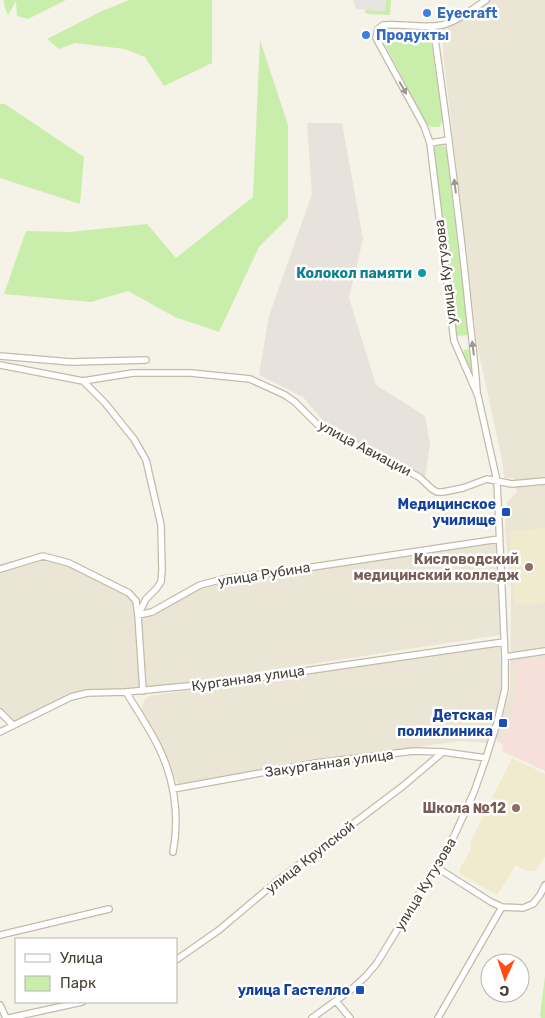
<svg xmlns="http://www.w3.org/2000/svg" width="545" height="1018" font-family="Rubik,sans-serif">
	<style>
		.residential { fill: #eae5d4 }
		.industrial { fill: #e7e3dc }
		.education { fill: #f0eacf }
		.medical { fill: #f7e0d9 }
		.green { fill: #c9eeab }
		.parking { fill: #e6e4df }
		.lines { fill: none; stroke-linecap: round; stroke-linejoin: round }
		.minor-casing { stroke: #c2bba8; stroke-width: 8 }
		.minor { stroke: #fff; stroke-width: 5.5 }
		.oneway { fill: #9b9890 }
		.shop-dot { fill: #3f7fe0; stroke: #fff; stroke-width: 2 }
		.culture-dot { fill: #0f9aa8; stroke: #fff; stroke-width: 2 }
		.transit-dot { fill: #1a4fb4; stroke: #fff; stroke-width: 2 }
		.education-dot { fill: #8d6e63; stroke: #fff; stroke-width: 2 }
		.labels { text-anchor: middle; stroke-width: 5; stroke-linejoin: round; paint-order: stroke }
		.shop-label { font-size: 14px; font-weight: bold; fill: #366cbe; stroke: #fff; text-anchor: start }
		.street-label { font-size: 14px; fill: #494335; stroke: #fff }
		.culture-label { font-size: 14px; font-weight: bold; fill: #0d838f; stroke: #fff; text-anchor: end }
		.transit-label { font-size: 14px; font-weight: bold; fill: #164399; stroke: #fff; text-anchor: end }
		.education-label { font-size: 14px; font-weight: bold; fill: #785e54; stroke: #fff; text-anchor: end }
	</style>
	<rect width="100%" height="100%" fill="#f5f2e7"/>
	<path class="residential" d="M484,0H545V771L496,740L510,690L511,590L505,527L507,502L517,492L514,478H504L502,459L478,349L443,53V26Z
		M496,543L500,635L147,689L140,620L202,588L222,583Z
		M40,559H48L67,564L130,596L135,609L139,689L126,690H92L77,693L16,722L0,707V570Z
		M496,645L500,648L502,692L488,743L461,741L335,758L179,787L161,744L141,711L145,699L149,696Z"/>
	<path class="industrial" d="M307,123H342L363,239L349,298L376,385L425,416L430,445L425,478L325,423L303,397L259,375L269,316L312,194Z"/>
	<path class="education" d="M545,528V603L515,605L509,531Z
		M512,758L545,774V857L535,871H526L516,865L497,895L460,874V868L471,850L470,843Z"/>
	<path class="medical" d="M545,658V771L502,751L517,684L516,661Z"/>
	<path class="green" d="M4,0H66L28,19L17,16L16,1L8,15L4,5Z
		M129,0H212V63L164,86L145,57L125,49L75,43L59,49L47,39L100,12Z
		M386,0H391L390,14L389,15L369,14L365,13V10L385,11Z
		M393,30L426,34L428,36L431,41L443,121L439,127H431L427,124L383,41V33L387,31Z
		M260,40L288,125V218L259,247L219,332L175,317L128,291L91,302L4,294L26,231L70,232L147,224L176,258L253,197Z
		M0,104H5L84,157L80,204L0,178Z
		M440,145L444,146L446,148L469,335L457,336L433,149L435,147Z
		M468,349L471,352L473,370L471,371L463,353L464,350Z
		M545,976V1018H541L540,1015Z"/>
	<path class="parking" d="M353,0H386L385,11L356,9Z"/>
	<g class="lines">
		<g class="minor-casing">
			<path id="minor" d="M430,26L434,33L435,39C447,124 458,208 467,293C470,326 475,359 477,392
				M430,143L449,140
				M0,356L71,362L146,360
				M0,365L83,381L133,373H191L250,379L285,395L295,402L318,425L419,477L432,489L437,492H443L463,488L487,479L512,484L545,481
				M83,381L105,403L121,423L134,439L146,460L161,525L162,570L161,582L156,589L146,599L138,615L143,691
				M0,569L43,556L69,563L129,593L136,601L138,615L152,612L200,585L223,579L286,571L499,539
				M505,657L545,651
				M126,692C137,710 149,728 158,746C174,778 180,816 173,852
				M0,712L13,725
				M0,732L71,697L87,693L126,692L229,682L504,642
				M173,789L316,763L414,751L443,752L486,758
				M436,867L491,902L502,907L523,908L533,904L540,895L545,885
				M0,935L109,909
				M176,960L219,930L276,882L403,786L443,752
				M336,1001L350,1018
				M0,1005L6,1018
				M9,1018L82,1002
				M312,1018L352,989L366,976L377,963L445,851L455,834L474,792L486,758L497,723L505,689V657L497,481L478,396L454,341L430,143L424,126L376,38L378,29L383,25C402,23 423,29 442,25C458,21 473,9 486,0
				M438,1018L502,907"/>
		</g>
		<use href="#minor" class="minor"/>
	</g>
	<defs><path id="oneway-solid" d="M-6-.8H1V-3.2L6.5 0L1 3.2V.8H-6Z" transform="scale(1.25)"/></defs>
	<g class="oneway">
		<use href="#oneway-solid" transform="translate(403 88) rotate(61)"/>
		<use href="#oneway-solid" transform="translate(455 186) rotate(-97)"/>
		<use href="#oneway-solid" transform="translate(473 348) rotate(-97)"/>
	</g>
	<g class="shop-dot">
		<circle cx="427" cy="13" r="5"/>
		<circle cx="366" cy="35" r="5"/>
	</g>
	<circle class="culture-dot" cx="422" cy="273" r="5"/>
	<g class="transit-dot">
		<rect x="501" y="507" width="10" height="10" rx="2.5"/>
		<rect x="498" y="718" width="10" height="10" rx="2.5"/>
		<rect x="355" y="985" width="10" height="10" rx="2.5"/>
	</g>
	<g class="education-dot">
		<circle cx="529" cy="567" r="5"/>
		<circle cx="516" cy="808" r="5"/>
	</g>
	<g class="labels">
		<g class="shop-label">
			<text x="437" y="18">Eyecraft</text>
			<text x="376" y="40">Продукты</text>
		</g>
		<g class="street-label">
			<text transform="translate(445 272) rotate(-97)" y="5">улица Кутузова</text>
			<text transform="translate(365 448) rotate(28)" y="5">улица Авиации</text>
			<text transform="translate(264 574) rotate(-9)" y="5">улица Рубина</text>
			<text transform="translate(248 678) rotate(-8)" y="5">Курганная улица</text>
			<text transform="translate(329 763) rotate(-8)" y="5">Закурганная улица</text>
			<text transform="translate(310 857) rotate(-38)" y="5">улица Крупской</text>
			<text transform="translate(425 884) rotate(-59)" y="5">улица Кутузова</text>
		</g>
		<g class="culture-label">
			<text x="412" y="278">Колокол памяти</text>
		</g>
		<g class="transit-label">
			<text x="496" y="509">Медицинское<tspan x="496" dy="16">училище</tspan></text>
			<text x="493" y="720">Детская<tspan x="493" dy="16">поликлиника</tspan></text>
			<text x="350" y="995">улица Гастелло</text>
		</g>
		<g class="education-label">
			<text x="519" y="564">Кисловодский<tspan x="519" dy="16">медицинский колледж</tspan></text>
			<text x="506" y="813">Школа №12</text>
		</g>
	</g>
	<rect x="15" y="938" width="162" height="65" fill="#ffffff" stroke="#b6b4ae"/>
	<rect x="25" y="954" width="25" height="8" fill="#ffffff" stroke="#b6b4ae"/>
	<text x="60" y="963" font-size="15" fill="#494335">Улица</text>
	<rect x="25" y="976" width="25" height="15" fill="#c9eeab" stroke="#b6b4ae"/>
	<text x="60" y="988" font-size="15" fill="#494335">Парк</text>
	<g transform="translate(505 978) rotate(183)"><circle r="24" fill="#ffffff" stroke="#b6b4ae"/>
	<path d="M0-4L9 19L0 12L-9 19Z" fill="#ff4e14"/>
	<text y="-8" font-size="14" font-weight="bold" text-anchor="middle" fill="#494335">С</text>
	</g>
</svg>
